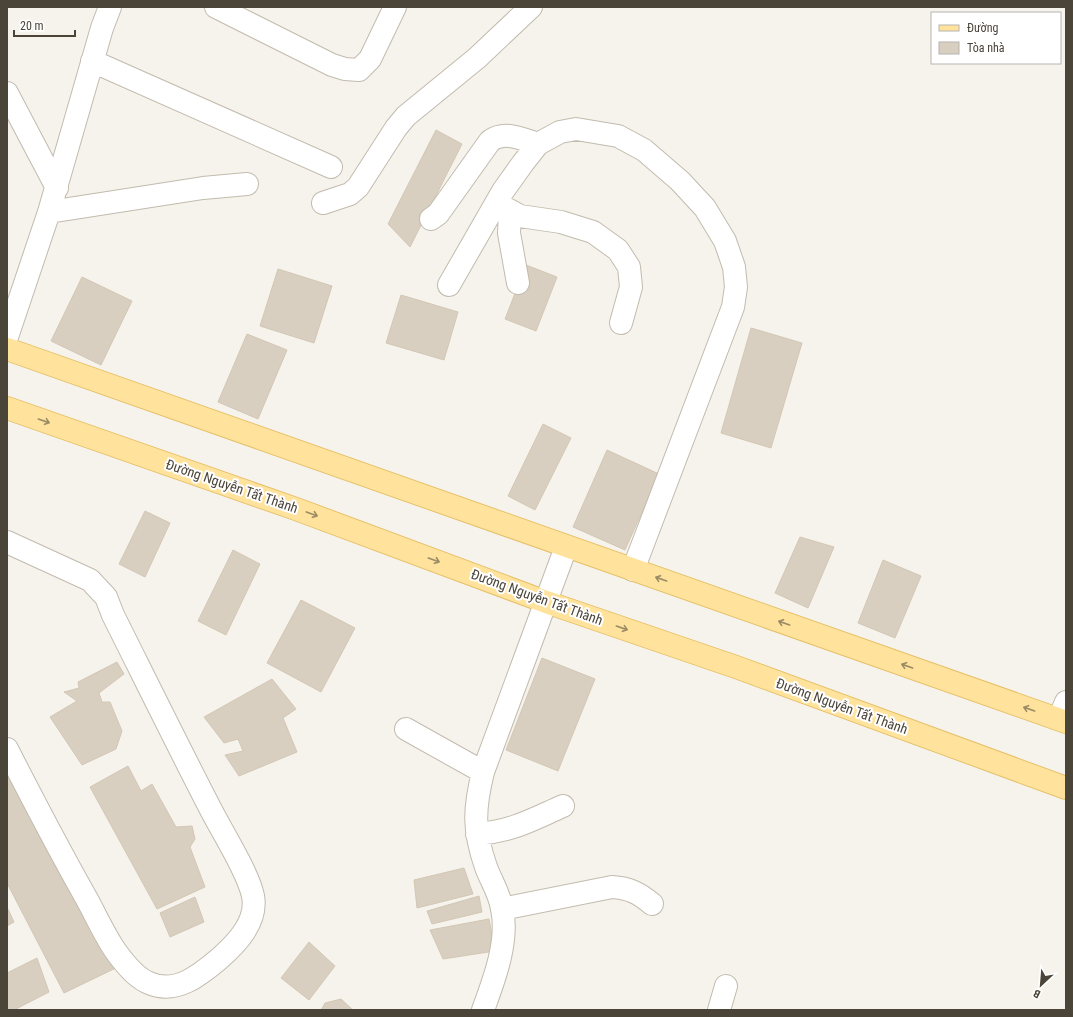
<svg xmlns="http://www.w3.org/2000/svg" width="1073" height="1017" font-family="'Roboto Condensed',sans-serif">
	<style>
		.building { fill: #d8cfc1; stroke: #d3c7b4 }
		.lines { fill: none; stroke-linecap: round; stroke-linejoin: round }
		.minor-casing { stroke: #c2bbae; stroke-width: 24 }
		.major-casing { stroke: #e6c16a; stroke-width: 24 }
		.minor { stroke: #fff; stroke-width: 22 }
		.major { stroke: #ffe39c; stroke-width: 22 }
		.oneway { stroke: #9c8c66 }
		.labels { text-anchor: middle; stroke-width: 4; stroke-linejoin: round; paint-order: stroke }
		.street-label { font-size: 14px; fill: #4b4439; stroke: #fff }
	</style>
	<rect width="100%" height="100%" fill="#f6f3ec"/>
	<path class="building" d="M436,130L462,144L410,247L388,224Z
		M526,265L557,277L536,331L505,319Z
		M278,269L332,286L314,343L260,326Z
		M82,277L132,301L101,365L51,341Z
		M401,295L458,312L444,360L386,343Z
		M751,328L802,343L771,448L721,433Z
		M247,334L287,350L258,419L218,402Z
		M543,424L571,438L535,510L508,496Z
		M607,450L659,474L625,550L573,527Z
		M145,511L170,523L145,577L119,564Z
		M800,537L834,547L808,608L775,593Z
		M233,550L260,564L226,635L198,621Z
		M883,560L921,576L895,638L858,623Z
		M301,600L355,628L321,692L267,663Z
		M542,658L595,679L558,771L506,750Z
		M117,662L124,674L99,693L102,702H110L122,731L116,749L82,765L50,717L77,701L64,692L79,688L78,682Z
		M272,679L296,709L283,718L297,752L239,776L225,755L243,751L238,739L224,743L204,717Z
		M7,756L120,966L64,993L7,883Z
		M128,766L141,791L152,784L176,827L192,826L195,839L190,847L205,887L157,909L90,787Z
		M464,868L473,894L417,908L414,880Z
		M479,896L482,912L432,924L427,911Z
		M195,897L204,922L170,937L160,913Z
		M8,909L14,922L7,926V910Z
		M489,919L495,951L443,959L430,930Z
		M309,942L335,966L309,1000L281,978Z
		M37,958L49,992L14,1010H7V973Z
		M341,999L353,1010H321L325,1003Z"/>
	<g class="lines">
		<g class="minor-casing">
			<path id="minor" d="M216,7L332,65L345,69L359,70L370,59L395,7
				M92,61L331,167
				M7,93L57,188
				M323,203L350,194L358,187L396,128L406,116L477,58L531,7
				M496,203L520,216L561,222L593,232L618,250L629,267L631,287L621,323
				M49,212L203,188L247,184
				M510,212L509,233L518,283
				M431,219L438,214L490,141C505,130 522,139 538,144
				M449,285L503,191L523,163L538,144L560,132L576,129L618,136L644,150L680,181L705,208L725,241L734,267L736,287L733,307L633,570
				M7,337L49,212L102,28L110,7
				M7,542L90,580L106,597L113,615C145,679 176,742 209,806C221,830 248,872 253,896C258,922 236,944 219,959C200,975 176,995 149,983C136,978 125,964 117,953C104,935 95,913 84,894C57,846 32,798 7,749
				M1059,719L1066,702
				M406,729L483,772
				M477,834C513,831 531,820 563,806
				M502,909L612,887C629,888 639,893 652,904
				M483,1010C494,980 509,941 502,909C500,894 491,881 486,867C473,830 474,809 483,772L566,547
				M719,1010L726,986"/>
		</g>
		<g class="major-casing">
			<path id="major" d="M7,349L1066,722
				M7,408L296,509L546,602L736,667L1066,788"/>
		</g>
		<use href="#minor" class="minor"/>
		<use href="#major" class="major"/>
	</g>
	<defs><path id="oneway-shaft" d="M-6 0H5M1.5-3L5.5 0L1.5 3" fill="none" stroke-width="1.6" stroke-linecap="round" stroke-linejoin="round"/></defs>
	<g class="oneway">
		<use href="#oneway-shaft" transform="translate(44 421) rotate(19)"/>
		<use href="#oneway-shaft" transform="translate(312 514) rotate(20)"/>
		<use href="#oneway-shaft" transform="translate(434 560) rotate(20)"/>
		<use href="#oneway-shaft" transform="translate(661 579) rotate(-161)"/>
		<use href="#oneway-shaft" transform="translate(784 623) rotate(-161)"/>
		<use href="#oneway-shaft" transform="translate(622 628) rotate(19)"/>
		<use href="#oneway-shaft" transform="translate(907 666) rotate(-161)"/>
		<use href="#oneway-shaft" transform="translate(1029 709) rotate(-161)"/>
	</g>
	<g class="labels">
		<g class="street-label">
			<text transform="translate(232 486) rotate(19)" y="5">Đường Nguyễn Tất Thành</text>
			<text transform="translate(537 597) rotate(20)" y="5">Đường Nguyễn Tất Thành</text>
			<text transform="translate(842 706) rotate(20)" y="5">Đường Nguyễn Tất Thành</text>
		</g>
	</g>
	<rect width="1073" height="1017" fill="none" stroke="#4b4439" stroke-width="16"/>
	<rect x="931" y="12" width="130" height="52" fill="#ffffff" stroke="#b7b4b0"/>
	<rect x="939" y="25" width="20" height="6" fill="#ffe39c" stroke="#b7b4b0"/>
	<text x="967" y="32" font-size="12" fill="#4b4439">Đường</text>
	<rect x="939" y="42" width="20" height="12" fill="#d8cfc1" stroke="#b7b4b0"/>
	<text x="967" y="52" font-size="12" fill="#4b4439">Tòa nhà</text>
	<g transform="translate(1041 985) rotate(206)" stroke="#ffffff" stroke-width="3" paint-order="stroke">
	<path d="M0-3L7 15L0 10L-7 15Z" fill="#4b4439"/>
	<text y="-6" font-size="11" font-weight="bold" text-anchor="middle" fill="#4b4439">B</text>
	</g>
	<path d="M14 30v6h61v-6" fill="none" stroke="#4b4439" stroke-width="2"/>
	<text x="20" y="30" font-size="12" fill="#4b4439" stroke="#ffffff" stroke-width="3" paint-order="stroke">20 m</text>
</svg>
